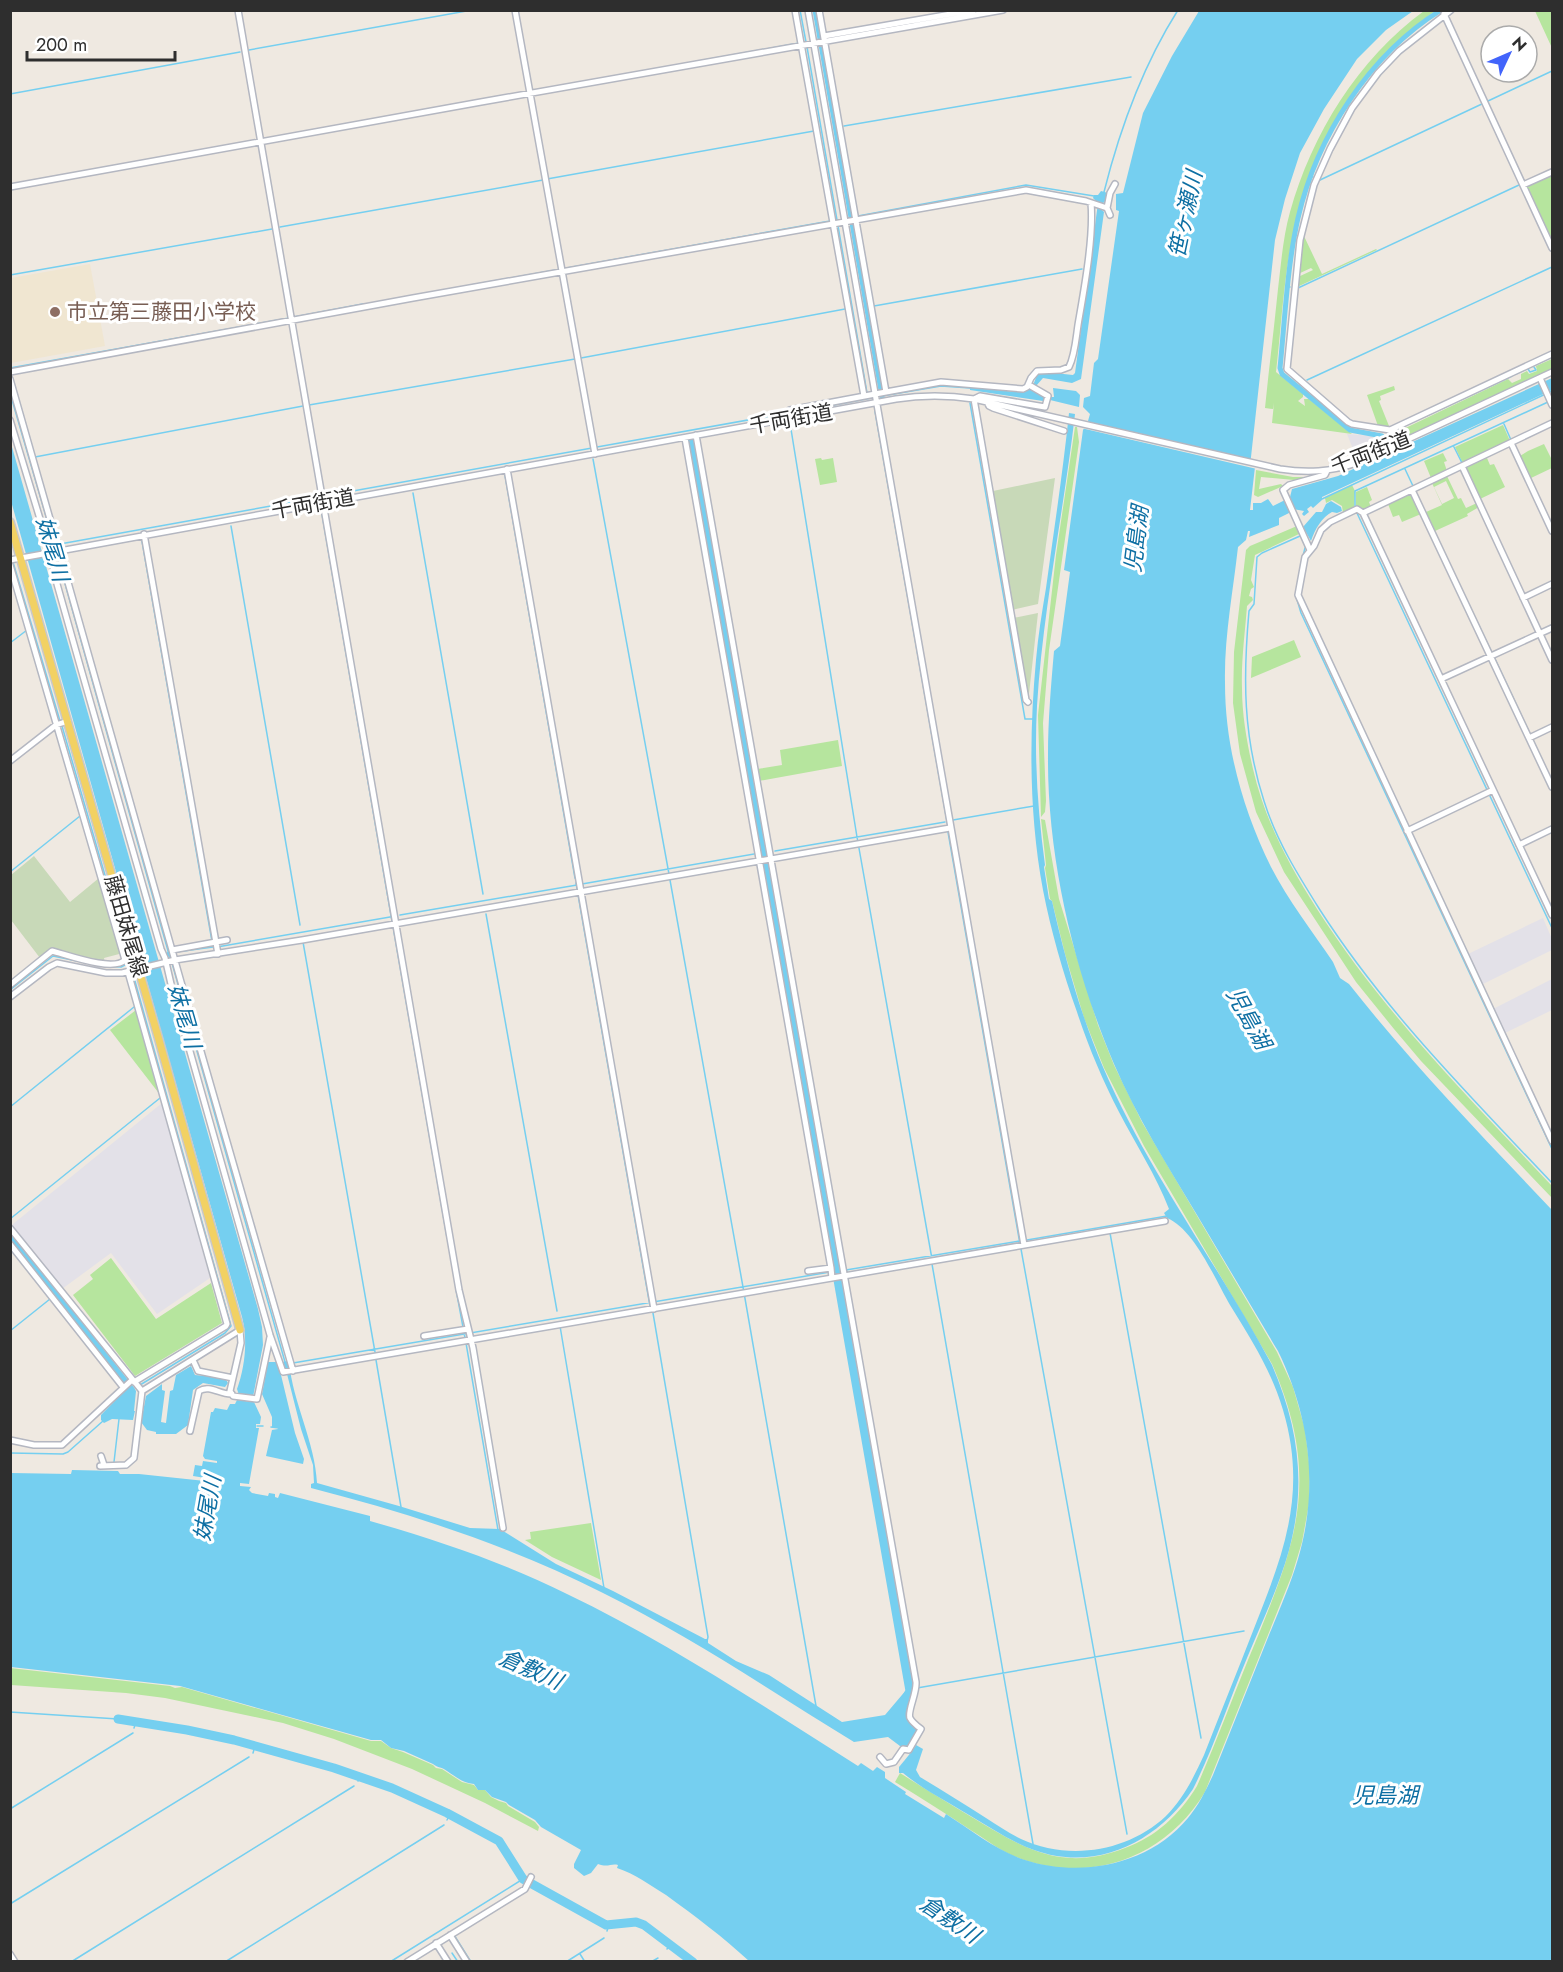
<svg xmlns="http://www.w3.org/2000/svg" width="1563" height="1972" font-family="Jost,'Noto Sans JP',sans-serif">
	<style>
		.industrial { fill: #e3e1e8 }
		.education { fill: #f0e6d1 }
		.green { fill: #b6e59e; fill-rule: evenodd }
		.cemetery { fill: #c8d9b8 }
		.water { fill: #75cff0 }
		.pier { fill: #efe9e1 }
		.lines { fill: none; stroke-linecap: round; stroke-linejoin: round }
		.stream { stroke: #75cff0; stroke-width: 1.5 }
		.canal { stroke: #75cff0; stroke-width: 5 }
		.river { stroke: #75cff0; stroke-width: 9 }
		.minor-casing { stroke: #b4b7c1; stroke-width: 8 }
		.major-casing { stroke: #c9c9c9; stroke-width: 10 }
		.minor { stroke: #fff; stroke-width: 5 }
		.major { stroke: #f2d163; stroke-width: 7 }
		.education-dot { fill: #8d6e63; stroke: #fff; stroke-width: 2 }
		.labels { text-anchor: middle; stroke-width: 6; stroke-linejoin: round; paint-order: stroke }
		.education-label { font-size: 21px; fill: #785e54; stroke: #fff; text-anchor: start }
		.street-label { font-size: 21px; fill: #2e2e2e; stroke: #fff }
		.water-label { font-size: 22px; font-style: italic; fill: #0d6fa3; stroke: #fff }
	</style>
	<rect width="100%" height="100%" fill="#efe9e1"/>
	<path class="industrial" d="M1347,434L1372,436L1377,449L1357,459Z
		M1543,918L1552,939V950L1481,985L1468,954Z
		M1552,979V1010L1505,1033L1493,1009Z
		M162,1103L210,1278L157,1314L111,1253L62,1289L12,1227L13,1224Z"/>
	<path class="education" d="M90,264L105,346L11,363V278Z"/>
	<path class="green" d="M1424,11H1435C1356,69 1309,148 1291,245C1283,286 1281,330 1276,372L1303,394V397L1298,401L1305,406L1304,399H1309L1352,434L1272,423L1274,403L1273,409L1265,408C1269,368 1274,329 1278,289C1281,264 1283,237 1290,212C1312,134 1358,59 1424,11Z
		M1535,11H1552V48Z
		M1552,175V245L1525,187Z
		M1303,234L1322,274L1376,249L1377,250L1297,287L1298,277L1313,270L1311,268L1298,274Z
		M1552,359V369L1402,439H1400L1395,433L1508,379L1512,383L1521,379V374L1527,371L1529,374L1537,371L1536,366Z
		M1394,386L1395,390L1380,396L1381,400L1379,401L1389,426H1378L1367,395Z
		M1503,425L1510,441L1463,464L1455,447Z
		M1075,427H1077L1079,442L1049,650L1043,723L1046,801L1045,812L1041,817L1038,715L1056,555Z
		M1544,444L1552,460V468L1531,478L1520,456L1528,451Z
		M1443,453L1447,461L1444,462L1447,471L1431,478L1424,461Z
		M821,458L822,460L833,458L837,482L820,485L815,459Z
		M1487,458L1490,465L1494,464L1505,487L1480,499L1465,468Z
		M1256,470L1293,477H1309L1294,480L1261,477L1259,489L1281,484L1283,486L1258,497L1254,495Z
		M1447,476L1458,499L1461,498L1466,508L1477,503L1479,507L1467,514L1468,516L1435,531L1426,512L1442,505L1432,483ZM1446,481L1454,498L1442,504L1434,487Z
		M1352,485L1355,491L1354,507L1343,513L1342,506L1332,500L1326,503L1325,498Z
		M1367,487L1372,500L1369,502L1371,507L1364,510L1356,506V492Z
		M1412,493L1421,514L1402,522L1399,515L1393,517L1388,504Z
		M1297,526L1301,532L1299,534L1255,555L1251,580L1254,587L1251,589L1249,596L1252,597L1253,600L1247,606C1245,633 1241,661 1242,688C1242,715 1247,743 1253,769C1265,821 1289,865 1317,909C1383,1012 1469,1098 1552,1186V1198L1421,1061L1394,1029L1356,982L1284,872L1256,812L1240,754L1233,703L1234,652L1246,550L1250,546Z
		M1294,640L1301,657L1251,678L1252,657Z
		M838,740L842,766L759,781L757,769L782,765L780,750Z
		M1041,819L1045,820L1059,899L1098,1025L1114,1065L1142,1122L1277,1352L1293,1387L1305,1429L1310,1471L1309,1504L1302,1542L1292,1575L1205,1792C1164,1860 1085,1887 1011,1855C998,1849 985,1839 972,1831C947,1814 921,1798 895,1782L900,1773C925,1789 950,1804 975,1819C1026,1850 1064,1872 1125,1848C1156,1837 1180,1814 1197,1786C1215,1745 1231,1702 1248,1660C1294,1548 1324,1483 1272,1364L1144,1146L1104,1068L1084,1018L1065,954L1052,901L1050,899L1045,868L1046,865Z
		M136,1010L137,1011L161,1096L110,1030Z
		M111,1258L156,1319L211,1283L222,1323L135,1376L73,1295L93,1279L90,1275Z
		M591,1523L601,1580L552,1557L525,1540L531,1539L530,1532Z
		M10,1668L170,1686L175,1688L182,1687L371,1741H381L391,1748L403,1752L433,1765L436,1768L442,1769L462,1782L474,1785L478,1790H485L491,1797L499,1801L506,1803L508,1806L535,1822L539,1827L538,1831L485,1803L412,1769L334,1739L283,1723L165,1698L126,1693L11,1685Z"/>
	<path class="cemetery" d="M1055,478L1038,604L1012,610L993,491Z
		M1038,613L1029,694L1026,695L1013,618Z
		M34,856L70,902L99,878L123,953L104,958L105,963L53,950L40,958L11,920V875Z"/>
	<path class="water" d="M1199,11H1413L1386,30L1357,59L1324,109L1300,153L1285,199L1275,240L1250,466L1255,467L1250,510H1253V503H1261L1268,499L1273,506L1285,500L1286,504L1289,501L1292,489L1338,476L1552,378V390L1322,497V500L1313,508L1311,506L1307,509L1309,512L1304,516L1302,514L1304,511L1293,509L1289,513L1279,518V525L1249,537L1250,531H1248L1246,540L1238,547C1233,592 1224,638 1225,683C1225,747 1243,810 1271,867C1288,900 1312,931 1333,962L1340,978L1349,984C1412,1064 1482,1136 1552,1210V1961H749C723,1937 695,1916 666,1895C650,1885 635,1874 617,1868L618,1865C611,1863 608,1868 598,1864L591,1873L584,1876L574,1868V1864L581,1850L541,1827L535,1820L509,1805L506,1802L492,1797L485,1790H478L474,1784C463,1783 456,1777 447,1771C442,1767 438,1768 433,1764L404,1751L391,1748L381,1740H371L180,1686L11,1667V1473L71,1474L72,1470L118,1471L120,1474H139L224,1483V1481L193,1476L195,1465L202,1466L203,1461L217,1463V1461L205,1459L203,1456L211,1412H213L215,1408L227,1410L230,1404H235L237,1400L254,1402L261,1417L260,1424H256V1428H259L249,1484L240,1483V1486L251,1487L249,1490L252,1493L268,1496L269,1493L275,1494V1497L278,1498L280,1493L370,1516V1521C437,1540 505,1563 567,1594C669,1643 763,1706 858,1766L861,1763L873,1771L877,1767L885,1772V1778L906,1792L905,1794L944,1818L946,1814C971,1830 997,1851 1025,1860C1081,1878 1149,1865 1188,1818C1199,1805 1206,1790 1213,1775C1231,1730 1249,1685 1267,1640C1278,1613 1290,1586 1298,1559C1319,1488 1310,1417 1278,1351C1251,1306 1224,1260 1197,1215C1167,1165 1137,1117 1114,1064C1074,970 1047,858 1048,755C1048,720 1051,686 1054,651L1060,646L1070,572L1064,570L1083,430L1088,421L1090,414L1083,407L1084,398L1090,396L1094,363L1098,359L1119,211L1116,210V194L1123,193L1143,113L1172,56Z
		M1101,191L1108,193L1106,201L1100,205V208L1104,212L1081,379L1072,383L1043,378L1036,386V392L1047,397L1043,401L970,390V387L1016,392L1032,388L1037,375L1045,372L1073,375L1075,373L1098,203L1093,198L1094,195H1098Z
		M1053,388L1076,391L1080,395L1079,407L1050,400L1051,397H1054Z
		M1069,413L1075,414C1064,510 1043,608 1037,706C1034,760 1038,813 1045,865L1044,867L1049,899L1052,901C1065,958 1080,1013 1103,1067C1148,1172 1218,1264 1272,1365C1303,1437 1308,1503 1280,1578C1270,1606 1258,1631 1247,1658C1229,1701 1214,1747 1193,1789C1158,1841 1097,1873 1034,1850C1011,1842 990,1827 969,1815C948,1802 922,1789 903,1773H899V1767C901,1765 914,1749 916,1745L923,1749L916,1770L920,1777C942,1790 964,1804 986,1818C997,1825 1009,1833 1021,1839C1068,1861 1128,1852 1166,1816C1183,1799 1194,1777 1204,1755C1220,1714 1237,1672 1253,1631C1283,1555 1308,1494 1283,1410C1272,1372 1251,1339 1230,1305C1215,1279 1194,1229 1167,1218L1164,1213L1169,1209C1156,1175 1136,1145 1119,1112C1103,1081 1088,1046 1077,1012C1063,973 1051,931 1043,890C1029,815 1029,736 1036,660C1038,636 1042,612 1046,588C1054,530 1063,471 1069,413Z
		M10,440L258,1309L262,1327L263,1345L253,1397L239,1395L237,1389C245,1367 248,1340 242,1317L11,501Z
		M1331,501L1341,507L1342,511L1337,513L1332,512C1322,517 1315,529 1311,541L1303,527L1316,512H1322L1326,504Z
		M287,1361L289,1362C293,1403 315,1442 317,1483L399,1506L470,1528L500,1529L556,1564L613,1591L705,1639H708V1643L736,1661L769,1675L842,1722L885,1715L907,1689V1687L912,1686C917,1708 893,1709 918,1730L908,1747L900,1746L888,1737L854,1742C771,1691 690,1636 603,1593C510,1546 412,1514 311,1488V1484L314,1483L313,1465L301,1429L286,1370L283,1366V1362Z
		M268,1362H276L281,1375L295,1433L304,1459L303,1464L266,1456L272,1430L278,1429L277,1427H272V1417L262,1394Z
		M191,1366L195,1375L225,1378L228,1383L225,1387L203,1383L193,1390L188,1425L176,1434H156V1432L147,1430L141,1422L146,1396L162,1384V1390L165,1391L161,1422L166,1423L170,1391L173,1390L176,1375Z
		M130,1385L136,1391L134,1411H135L133,1420L112,1419L104,1423L101,1420V1415Z"/>
	<path class="pier" d="M1085,421L1254,461L1257,469L1081,428Z"/>
	<g class="lines">
		<path class="stream" d="M800,10L806,42
			M859,33L881,29
			M807,47L867,393
			M249,50L472,10
			M682,64L799,43
			M10,94L240,52
			M1488,101L1552,71
			M844,126L1131,77
			M1311,176L1313,177
			M547,179L814,131
			M1320,180L1484,103
			M1104,192C1120,128 1142,67 1178,10
			M858,216L1026,185L1094,196
			M280,227L543,180
			M10,275L272,229
			M471,285L830,221
			M1288,287H1290
			M1298,288L1519,185
			M874,306L1082,269
			M294,317L363,304
			M581,358L845,309
			M10,368L289,318
			M1528,369L1530,372L1536,370L1534,367
			M1516,374L1552,357
			M1307,380L1552,267
			M1298,387L1300,386
			M10,393L55,547
			M882,396L941,386L970,388
			M970,403L1025,719H1034
			M309,405L575,359
			M807,410L871,398
			M875,411L948,827
			M1424,417L1512,376
			M790,423L857,837L932,1259
			M1504,424L1511,440
			M597,447L787,413
			M1454,447L1462,463
			M35,457L303,406
			M593,459L669,874
			M1405,469L1413,486
			M505,475L575,878
			M413,493L483,894
			M325,496L592,448
			M1322,499L1552,391
			M1355,506V491L1548,402
			M321,508L392,921
			M1356,511L1552,928
			M231,526L300,925
			M1300,536L1262,553L1257,557L1254,604L1249,611C1243,678 1243,736 1264,801C1276,840 1298,875 1320,910C1385,1011 1470,1096 1552,1183
			M1438,540L1491,651
			M142,541L213,947
			M60,544L321,497
			M57,555L170,958
			M1303,556L1305,548
			M13,562L60,721
			M1296,596L1301,613L1552,1149
			M10,643L27,630
			M1494,657L1530,734
			M62,726L132,969
			M1532,738L1552,782
			M953,820L1034,806
			M948,832L1020,1244
			M775,851L945,822
			M10,872L80,816
			M670,880L743,1287L816,1706
			M576,883L650,1306
			M582,884L766,852
			M486,914L557,1311
			M400,915L577,885
			M393,926L447,1237
			M303,942L375,1352
			M217,947L390,917
			M176,952L213,947
			M172,963L285,1362
			M102,966L121,967L129,963
			M133,974L231,1326L225,1333L140,1385
			M10,990L53,956L92,964
			M10,1107L134,1007
			M10,1219L160,1098
			M1110,1233L1201,1738
			M1027,1240L1167,1216
			M1021,1249L1127,1834
			M932,1264L1033,1844
			M846,1270L1019,1241
			M456,1289L465,1338
			M653,1313L708,1637L707,1641
			M560,1326L604,1588
			M10,1331L50,1299
			M466,1343L498,1530
			M376,1360L401,1507
			M293,1363L830,1272
			M257,1426H263
			M271,1427L279,1428
			M10,1453L63,1454L68,1452L103,1421
			M114,1462L119,1419
			M917,1688L1244,1631
			M10,1712L118,1719
			M134,1728L136,1722
			M253,1753L255,1746
			M358,1781L359,1777
			M10,1809L133,1733
			M447,1820L450,1814
			M10,1904L249,1757
			M607,1931L609,1924
			M454,1935L471,1962
			M667,1949L671,1944
			M452,1953L458,1962
			M580,1954L585,1962
			M71,1962L354,1786
			M225,1962L444,1825
			M390,1962L523,1879
			M566,1962L604,1938
			M651,1962L658,1958"/>
		<path class="canal" d="M815,10L882,396
			M1380,445L1382,436L1350,430L1282,374L1280,368C1285,318 1287,267 1298,218C1317,136 1369,55 1441,10
			M169,954L170,953"/>
		<path class="river" d="M691,441L910,1691L907,1697
			M10,1238L131,1391
			M118,1719L187,1730L234,1740L334,1768L392,1788L447,1813L499,1841L523,1879L606,1925L636,1922L644,1925L693,1962"/>
		<g class="minor-casing">
			<path id="minor" d="M238,10L459,1290L473,1348L503,1528
				M515,10L595,454
				M795,10L864,396
				M808,10L1024,1245
				M1451,10L1399,51L1378,73L1352,108L1330,149L1314,185L1300,240L1287,369L1348,422L1352,424L1390,430L1552,354
				M1444,14L1552,248
				M824,36L974,10
				M1523,185L1552,172
				M10,187L481,102L1003,10
				M1107,208L1110,193L1115,184
				M10,372L413,298L1026,190L1086,201L1107,208L1110,215
				M1540,378L1552,405
				M10,379L58,547
				M886,392L941,382L1023,389L1027,387L1031,378L1037,371L1061,370L1069,367C1075,355 1076,338 1078,325C1084,290 1094,237 1091,203
				M987,402L989,406L993,408L1064,431
				M792,419L790,410L886,392L819,10
				M10,420L50,552L57,584L79,662L161,949L165,958L171,984L270,1335L283,1372L1165,1221
				M1390,430L1399,444
				M696,435L916,1682C917,1693 907,1712 910,1718C912,1722 917,1726 921,1729L910,1748L909,1750L903,1749L894,1762L886,1764L880,1757
				M685,438L831,1268
				M1511,443L1552,531
				M1462,466L1552,660
				M507,469L654,1309
				M1412,490L1552,787
				M1363,513L1552,423
				M144,534L218,954
				M1310,550L1283,490L1289,485L1325,475L1327,471
				M60,554L183,989L293,1371
				M10,560L896,399C922,395 947,395 974,399L1280,469C1307,473 1330,472 1357,463L1552,372
				M10,565L125,960C113,972 68,955 52,951L10,985
				M1523,598L1552,584
				M1441,679L1552,628
				M1028,702L1026,700L974,399L980,396L1045,407L1048,396L1029,385
				M1529,738L1552,727
				M10,761L56,725L68,721
				M1407,831L1493,790
				M1519,845L1552,829
				M1552,915L1363,513L1357,509L1330,522L1321,530L1314,546L1305,557L1298,595L1552,1141
				M172,950L227,940
				M128,972L227,1324L226,1326L134,1382
				M10,997L49,967L57,963L106,973H122L175,960L302,940L950,828
				M10,1228L142,1391L240,1330L241,1343L230,1391L233,1396L257,1399L270,1337
				M10,1244L123,1387
				M808,1271L831,1268L832,1278
				M424,1336L468,1329
				M193,1360L198,1371L233,1378
				M190,1431L199,1391C210,1384 220,1395 232,1394
				M10,1440L34,1445H62L132,1380
				M101,1456L104,1465
				M100,1466L126,1465L134,1458L142,1391
				M450,1935L467,1962
				M436,1943L448,1962
				M10,1954L15,1962
				M407,1962L525,1889L531,1877"/>
		</g>
		<g class="major-casing">
			<path id="major" d="M10,522L159,1040L240,1330"/>
		</g>
		<use href="#minor" class="minor"/>
		<use href="#major" class="major"/>
	</g>
	<circle class="education-dot" cx="55" cy="312" r="6"/>
	<g class="labels">
		<g class="education-label">
			<text x="67" y="319">市立第三藤田小学校</text>
		</g>
		<g class="street-label">
			<text transform="translate(791 419) rotate(-10)" y="7">千両街道</text>
			<text transform="translate(1371 453) rotate(-21)" y="7">千両街道</text>
			<text transform="translate(313 504) rotate(-10)" y="7">千両街道</text>
			<text transform="translate(126 926) rotate(74)" y="7">藤田妹尾線</text>
		</g>
		<g class="water-label">
			<text transform="translate(1185 214) rotate(-78)" y="8">笹ヶ瀬川</text>
			<text transform="translate(1136 539) rotate(-83)" y="8">児島湖</text>
			<text transform="translate(53 549) rotate(74)" y="8">妹尾川</text>
			<text transform="translate(185 1016) rotate(74)" y="8">妹尾川</text>
			<text transform="translate(1249 1018) rotate(61)" y="8">児島湖</text>
			<text transform="translate(207 1508) rotate(-80)" y="8">妹尾川</text>
			<text transform="translate(531 1669) rotate(24)" y="8">倉敷川</text>
			<text x="1385" y="1803">児島湖</text>
			<text transform="translate(950 1919) rotate(34)" y="8">倉敷川</text>
		</g>
	</g>
	<rect width="1563" height="1972" fill="none" stroke="#2e2e2e" stroke-width="24"/>
	<g transform="translate(1509 54) rotate(46)"><circle r="28" fill="#ffffff" stroke="#ababab" stroke-width="1.5"/>
	<path d="M0-4.5L10 22L0 15L-10 22Z" fill="#4264fb"/>
	<text y="-9" font-size="16" font-weight="bold" text-anchor="middle" fill="#2e2e2e">N</text>
	</g>
	<path d="M27 51v9h148v-9" fill="none" stroke="#2e2e2e" stroke-width="3"/>
	<text x="36" y="51" font-size="18" fill="#2e2e2e" stroke="#ffffff" stroke-width="4.5" paint-order="stroke">200 m</text>
</svg>
